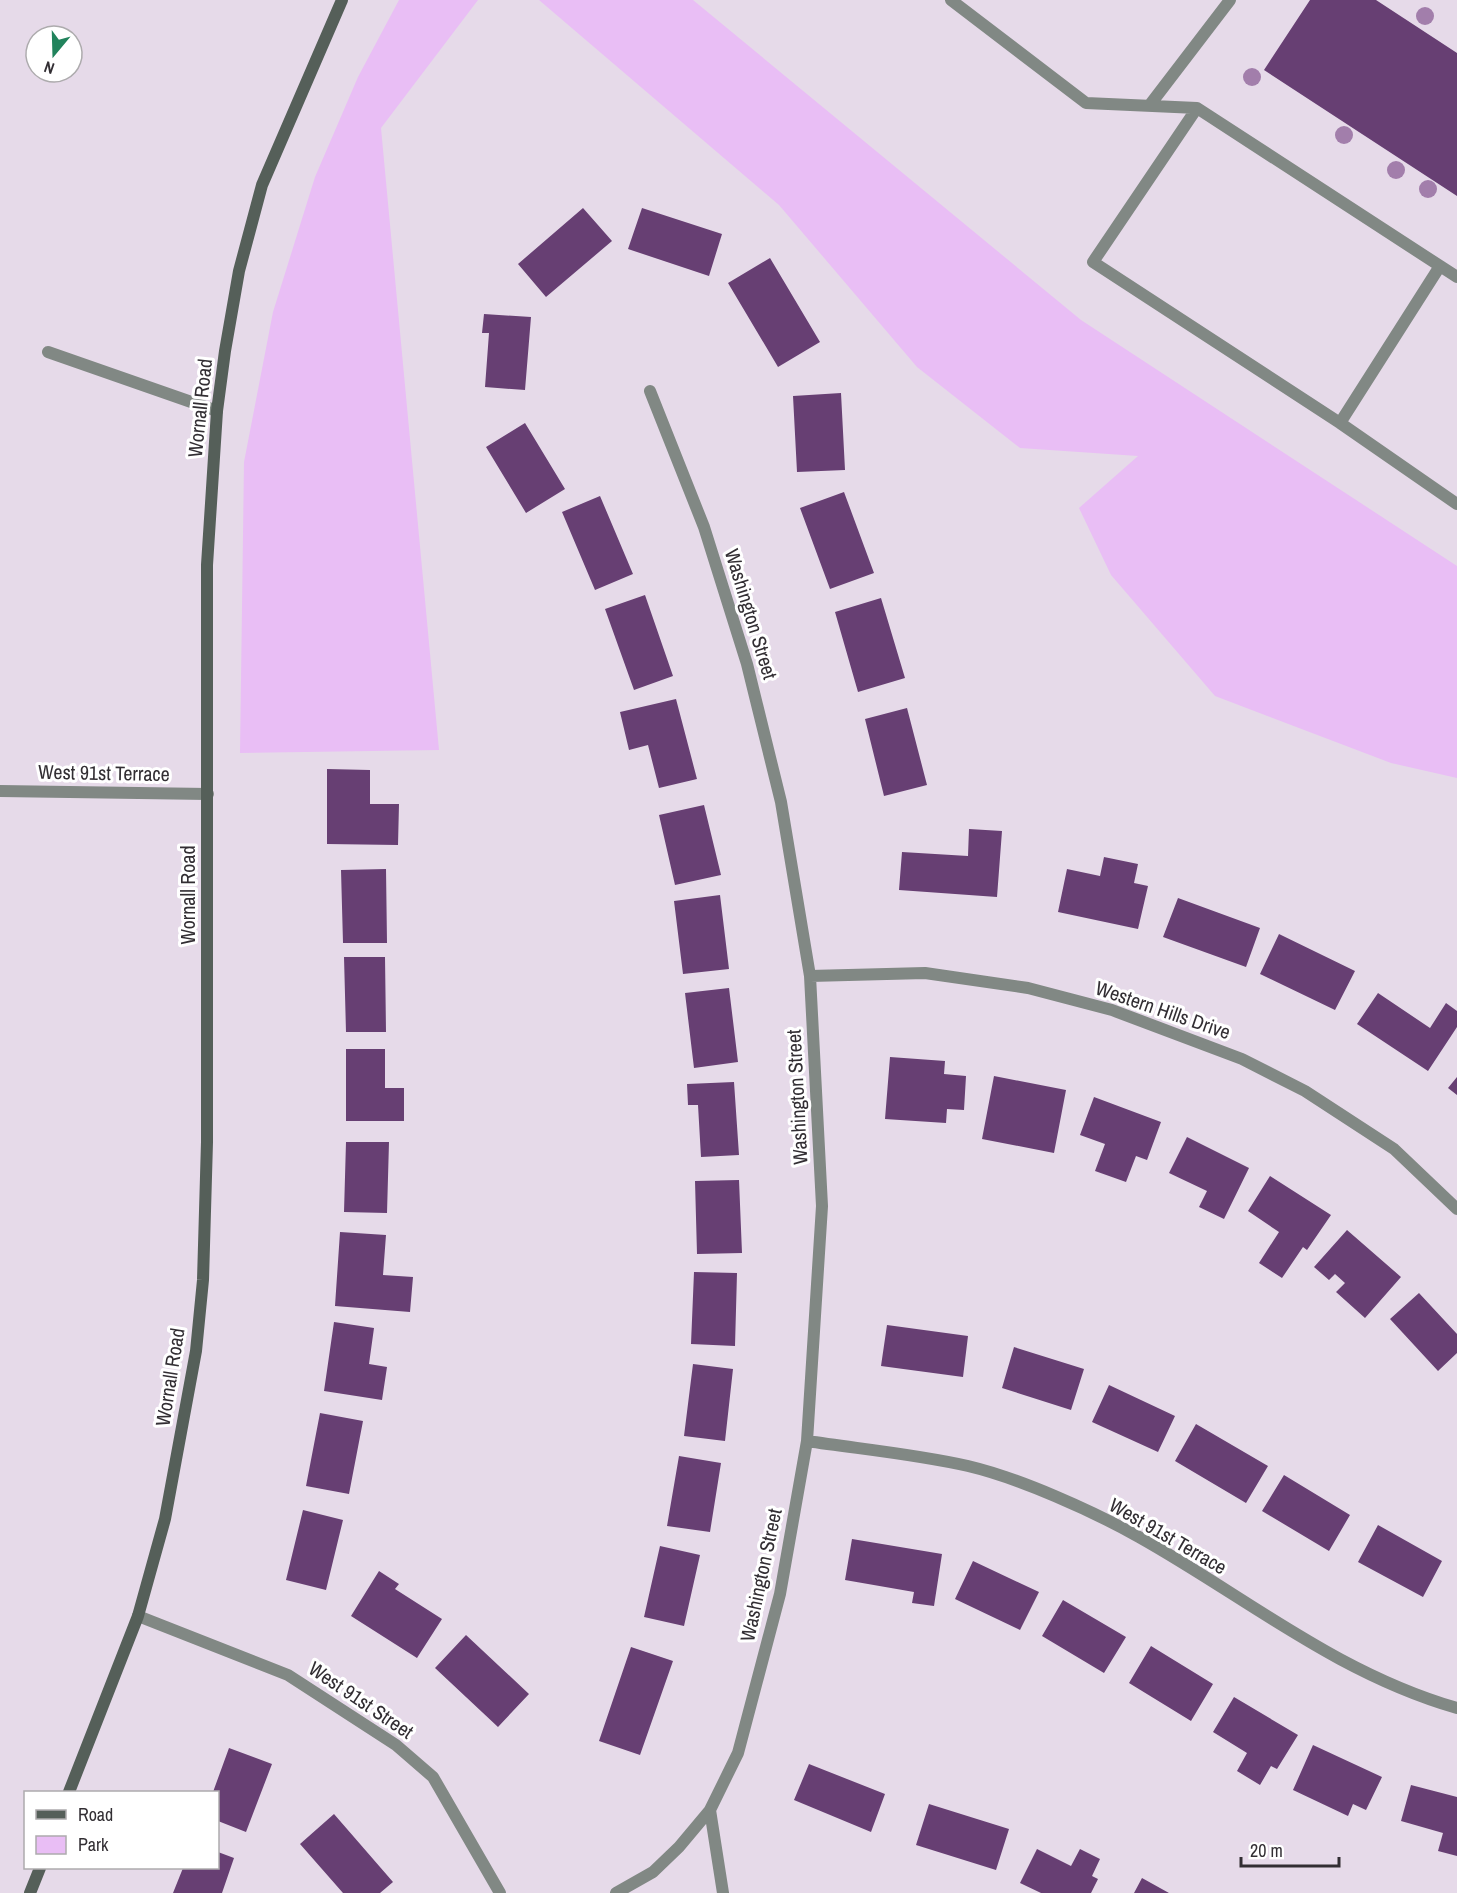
<svg xmlns="http://www.w3.org/2000/svg" width="1457" height="1893" font-family="'Archivo Narrow',sans-serif">
	<style>
		.green { fill: #e9bef5 }
		.building { fill: #673f73 }
		.lines { fill: none; stroke-linecap: round; stroke-linejoin: round }
		.lane { stroke: #818884; stroke-width: 12 }
		.street { stroke: #818884; stroke-width: 12 }
		.secondary { stroke: #555f59; stroke-width: 12 }
		.tree { fill: #a27eab }
		.labels { text-anchor: middle; stroke-width: 6; stroke-linejoin: round; paint-order: stroke }
		.street-label { font-size: 20px; fill: #322e33; stroke: #fff }
	</style>
	<rect width="100%" height="100%" fill="#e6dae9"/>
	<path class="green" d="M399,0H478L381,128L439,750L240,753L244,462L273,312L315,177L358,77Z
		M539,0H693L1081,320L1457,566V778L1391,763L1215,696L1111,575L1079,508L1138,456L1020,448L917,367L779,205Z"/>
	<path class="building" d="M1310,0H1376L1457,53V196L1264,70Z
		M583,208L612,241L546,297L518,264Z
		M642,208L722,234L709,276L628,249Z
		M770,258L820,342L778,367L728,283Z
		M484,314L531,317L525,390L485,387L489,333H482Z
		M841,393L845,470L797,472L793,396Z
		M525,423L565,489L526,513L486,447Z
		M844,492L874,573L830,589L800,508Z
		M600,496L633,574L595,590L562,512Z
		M645,595L673,676L634,690L605,609Z
		M881,598L905,678L858,692L835,612Z
		M676,699L697,779L659,788L648,745L629,750L620,712Z
		M907,708L927,785L884,796L865,719Z
		M327,769L370,770V804H399L398,845L327,844Z
		M704,805L721,875L675,885L659,815Z
		M969,829L1002,831L997,897L899,890L902,852L968,856Z
		M1104,857L1138,864L1134,883L1148,886L1138,929L1058,912L1067,869L1100,876Z
		M386,869L387,943H343L341,870Z
		M720,895L729,969L683,974L674,901Z
		M1178,898L1260,928L1246,967L1163,937Z
		M1279,934L1355,971L1335,1010L1260,974Z
		M344,957H385L386,1032H346Z
		M729,988L738,1062L694,1068L685,993Z
		M1378,993L1430,1028L1446,1003L1457,1011V1027L1428,1071L1357,1024Z
		M346,1049H385V1088H404V1121H346Z
		M890,1057L945,1061L944,1074L966,1076L964,1110L947,1109L946,1123L885,1119Z
		M994,1076L1066,1090L1054,1153L982,1139Z
		M1457,1077V1095L1448,1088Z
		M734,1082L739,1155L701,1157L698,1105H688L687,1084Z
		M1094,1097L1161,1122L1147,1160L1136,1156L1126,1182L1095,1171L1105,1144L1080,1135Z
		M1187,1137L1249,1168L1224,1219L1199,1207L1207,1191L1169,1173Z
		M346,1142H389L387,1213L344,1212Z
		M1270,1176L1331,1215L1307,1250L1303,1247L1282,1278L1259,1263L1279,1232L1248,1211Z
		M739,1180L742,1253L697,1254L695,1181Z
		M1347,1230L1401,1277L1365,1318L1336,1292L1345,1283L1335,1274L1329,1280L1314,1267Z
		M340,1232L386,1235L383,1275L413,1277L410,1312L335,1306Z
		M694,1272L737,1273L735,1346L691,1344Z
		M1419,1293L1457,1334V1353L1438,1371L1390,1319Z
		M334,1322L374,1328L369,1364L387,1367L382,1400L324,1391Z
		M887,1325L968,1336L963,1377L881,1366Z
		M1014,1347L1084,1369L1071,1410L1002,1388Z
		M693,1364L733,1369L725,1441L684,1436Z
		M1109,1385L1175,1416L1158,1452L1092,1422Z
		M320,1413L363,1421L349,1494L306,1486Z
		M1196,1424L1268,1466L1246,1503L1175,1461Z
		M679,1456L721,1463L710,1532L667,1526Z
		M1284,1475L1350,1515L1329,1551L1262,1511Z
		M303,1510L343,1520L326,1590L286,1580Z
		M1378,1525L1442,1561L1423,1597L1358,1562Z
		M852,1539L942,1554L934,1606L912,1603L914,1592L845,1580Z
		M660,1546L700,1555L684,1626L644,1617Z
		M973,1561L1039,1592L1020,1630L955,1599Z
		M379,1571L399,1584L395,1589L442,1619L417,1658L351,1616Z
		M1063,1600L1126,1637L1104,1673L1042,1636Z
		M466,1635L529,1694L498,1727L435,1668Z
		M1151,1646L1213,1684L1191,1721L1129,1683Z
		M631,1647L673,1661L640,1755L599,1741Z
		M1234,1697L1298,1735L1277,1769L1271,1766L1260,1785L1237,1771L1247,1753L1213,1732Z
		M1313,1745L1382,1777L1366,1810L1353,1804L1348,1816L1293,1790Z
		M229,1748L272,1764L246,1832L218,1821V1792H213Z
		M809,1764L885,1794L871,1832L794,1800Z
		M1411,1785L1457,1797V1856L1438,1851L1443,1833L1401,1821Z
		M929,1804L1009,1829L996,1870L916,1845Z
		M334,1814L393,1882L380,1893H343L300,1844Z
		M1037,1849L1071,1866L1080,1849L1100,1859L1092,1876L1098,1879L1091,1893H1041L1020,1883Z
		M218,1852L234,1858L222,1893H173L183,1868H218Z
		M1142,1878L1169,1893H1134Z"/>
	<g class="lines">
		<path class="lane" d="M951,0L1086,103L1197,108
			M1149,106L1230,0
			M1457,277L1197,108L1093,262L1340,423L1457,504
			M48,352L217,411
			M1340,423L1440,266"/>
		<path class="street" d="M650,391L704,527L747,664L781,802L810,976L822,1206L807,1441L780,1594L738,1753L710,1810L723,1893
			M0,791L208,794
			M810,976L925,973L1028,988L1112,1010L1242,1059L1305,1091L1394,1149L1457,1209
			M807,1441C860,1449 915,1454 968,1466C1019,1478 1093,1511 1139,1537C1246,1597 1336,1673 1457,1708
			M138,1616L288,1675L396,1745L433,1777L500,1893
			M616,1893L653,1872L679,1847L710,1810"/>
		<path class="secondary" d="M69,1792L138,1616L165,1519L196,1351L203,1280L207,1142V565L217,411L225,351L239,271L262,185L342,0
			M30,1893L40,1868"/>
	</g>
	<g class="tree">
		<circle cx="1425" cy="16" r="9"/>
		<circle cx="1252" cy="77" r="9"/>
		<circle cx="1344" cy="135" r="9"/>
		<circle cx="1396" cy="170" r="9"/>
		<circle cx="1428" cy="189" r="9"/>
	</g>
	<g class="labels">
		<g class="street-label">
			<text transform="translate(200 408) rotate(-84)" y="7">Wornall Road</text>
			<text transform="translate(751 614) rotate(73)" y="7">Washington Street</text>
			<text transform="translate(104 773) rotate(1)" y="7">West 91st Terrace</text>
			<text transform="translate(188 895) rotate(-90)" y="7">Wornall Road</text>
			<text transform="translate(1163 1010) rotate(19)" y="7">Western Hills Drive</text>
			<text transform="translate(797 1097) rotate(-93)" y="7">Washington Street</text>
			<text transform="translate(170 1377) rotate(-81)" y="7">Wornall Road</text>
			<text transform="translate(1168 1536) rotate(30)" y="7">West 91st Terrace</text>
			<text transform="translate(761 1575) rotate(-78)" y="7">Washington Street</text>
			<text transform="translate(361 1700) rotate(34)" y="7">West 91st Street</text>
		</g>
	</g>
	<rect x="24" y="1791" width="195" height="78" fill="#ffffff" stroke="#adabad" stroke-width="1.5"/>
	<rect x="36" y="1810" width="30" height="9" fill="#555f59" stroke="#adabad" stroke-width="1.5"/>
	<text x="78" y="1821" font-size="18" fill="#322e33">Road</text>
	<rect x="36" y="1836" width="30" height="18" fill="#e9bef5" stroke="#adabad" stroke-width="1.5"/>
	<text x="78" y="1851" font-size="18" fill="#322e33">Park</text>
	<g transform="translate(54 54) rotate(199)"><circle r="28" fill="#ffffff" stroke="#adabad" stroke-width="1.5"/>
	<path d="M0-4.5L10 22L0 15L-10 22Z" fill="#21835c"/>
	<text y="-9" font-size="16" font-weight="bold" text-anchor="middle" fill="#322e33">N</text>
	</g>
	<path d="M1241 1857v9h98v-9" fill="none" stroke="#322e33" stroke-width="3"/>
	<text x="1250" y="1857" font-size="18" fill="#322e33" stroke="#ffffff" stroke-width="4.5" paint-order="stroke">20 m</text>
</svg>
